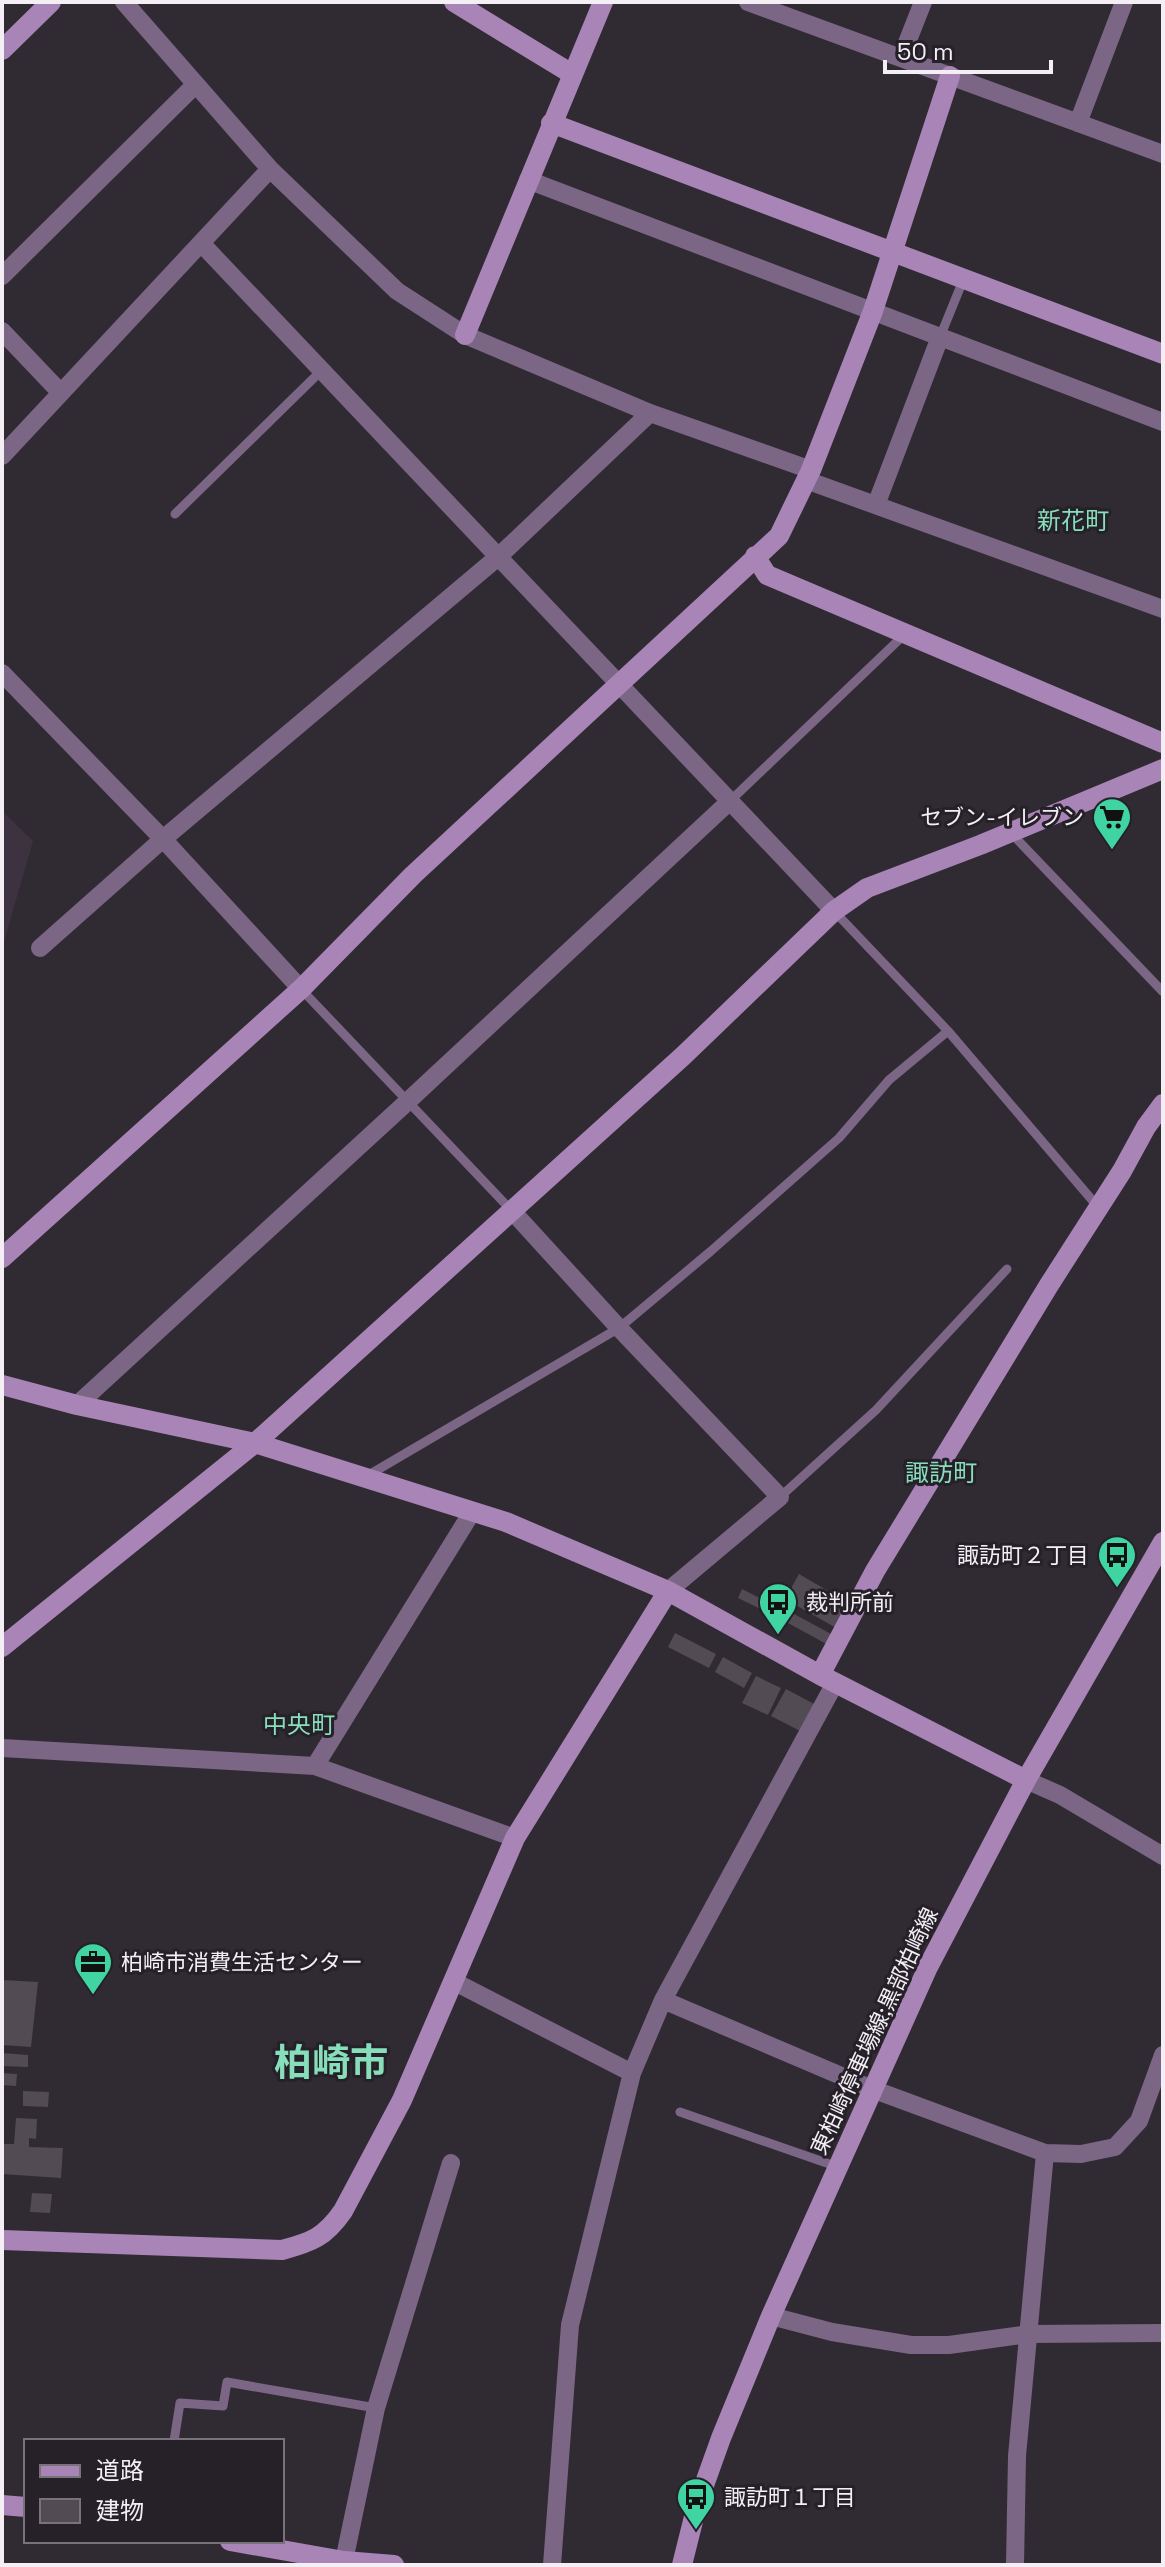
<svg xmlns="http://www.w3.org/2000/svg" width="1165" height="2567" font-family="'Space Grotesk','Noto Sans JP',sans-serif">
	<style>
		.built { fill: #3c3240 }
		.building { fill: #524b54 }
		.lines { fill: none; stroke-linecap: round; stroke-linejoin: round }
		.lane { stroke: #7c6685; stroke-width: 9 }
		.street { stroke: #7c6685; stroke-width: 18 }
		.secondary { stroke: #a985b7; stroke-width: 20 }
		.labels { text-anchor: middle; stroke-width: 6; stroke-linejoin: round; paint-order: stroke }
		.poi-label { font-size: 22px; fill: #f3eff5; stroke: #262029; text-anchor: start }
		.street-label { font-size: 22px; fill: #f3eff5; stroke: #262029 }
		.neighbourhood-label { font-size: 24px; fill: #86deba; stroke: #262029 }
		.town-label { font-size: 38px; font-weight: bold; fill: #86deba; stroke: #262029 }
	</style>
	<rect width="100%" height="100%" fill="#302a33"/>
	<path class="built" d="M2,811L33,841L2,949Z"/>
	<path class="building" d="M799,1574L852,1605L838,1629L785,1599Z
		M742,1589L783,1610L779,1618L738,1598Z
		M794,1614L835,1636L830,1646L788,1623Z
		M675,1633L716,1654L709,1668L668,1647Z
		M723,1657L752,1673L744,1688L715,1672Z
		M756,1676L781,1688L768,1715L742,1703Z
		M786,1689L816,1705L802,1732L771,1716Z
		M2,1980L38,1982L31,2047L2,2045Z
		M2,2053L28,2055V2067L2,2066Z
		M2,2073L17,2074L16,2086L2,2085Z
		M23,2091L49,2092L48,2107L23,2106Z
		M16,2118L37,2119L36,2139L29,2138V2147L63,2148L61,2178L2,2174V2144H14Z
		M32,2193L52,2194L50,2213L30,2212Z"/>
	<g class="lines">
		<path class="lane" d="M940,337L964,278
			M175,514L322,370
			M730,801L905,634
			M1011,833L1163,992
			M834,911L948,1031L1098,1207
			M301,989L511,1210
			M367,1476L619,1328L711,1251L839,1138L889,1080L948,1031
			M780,1497L876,1410L1007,1269
			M680,2112L838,2167
			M174,2441L180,2403L223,2406L227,2382L376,2408"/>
		<path class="street" d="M124,2L270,169L397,291L465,335L650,413L811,470
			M748,2L1163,154
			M901,58L923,2
			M1078,123L1124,2
			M528,180L1163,422
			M201,243L834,911
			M2,276L196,84
			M2,331L61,393
			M2,456L270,169
			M806,480L1163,609
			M876,505L940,337
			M2,673L163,839L301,989
			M40,948L163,839L498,557L650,413
			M513,1212L619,1328L780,1497L668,1591
			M77,1405L407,1102L730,801
			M2,1748L315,1766L515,1838
			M315,1766L472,1512
			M1026,1780L1060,1795L1163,1856
			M453,1981L632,2073L663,2000L835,1683
			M663,2000L872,2089L1045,2153L1081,2154L1115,2147L1139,2121L1163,2055
			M771,2316L832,2332L911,2345H949L1029,2334L1163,2333
			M344,2561L376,2408L451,2163
			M552,2565L570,2325L632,2073
			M1015,2565L1017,2456L1045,2153"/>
		<path class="secondary" d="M454,2L572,74
			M2,50L51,2
			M551,123L1163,354
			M465,335L603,2
			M755,556L767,575L1163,743
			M2,1258L301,989L413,875L779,536L811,470L873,311L950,76
			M2,1385L77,1405L255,1443L506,1522L668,1591L820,1675L1026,1780
			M2,1647L255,1443L683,1056L834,911L867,888L980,845L1163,769
			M820,1675L875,1571L1049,1285L1122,1171L1146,1127L1163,1104
			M2,2240L282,2250C312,2242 325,2237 343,2211L402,2100L515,1838L668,1591
			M2,2505L26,2507
			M230,2541L344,2561L394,2565
			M682,2565L697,2505L721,2438L771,2316L928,1967L1026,1780L1163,1542"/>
	</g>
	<defs>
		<g id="supermarket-pin" transform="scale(2)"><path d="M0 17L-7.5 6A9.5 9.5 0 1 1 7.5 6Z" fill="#3fd4a2" stroke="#262029"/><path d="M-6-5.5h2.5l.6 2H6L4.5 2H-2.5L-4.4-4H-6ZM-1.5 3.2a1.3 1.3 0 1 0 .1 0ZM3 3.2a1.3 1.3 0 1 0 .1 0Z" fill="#111"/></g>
		<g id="bus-pin" transform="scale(2)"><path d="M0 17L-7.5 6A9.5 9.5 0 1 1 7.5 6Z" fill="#3fd4a2" stroke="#262029"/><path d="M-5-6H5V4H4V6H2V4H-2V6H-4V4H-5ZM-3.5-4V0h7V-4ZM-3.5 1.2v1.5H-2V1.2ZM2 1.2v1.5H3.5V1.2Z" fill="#111"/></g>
		<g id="office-pin" transform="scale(2)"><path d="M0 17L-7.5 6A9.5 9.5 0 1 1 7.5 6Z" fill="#3fd4a2" stroke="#262029"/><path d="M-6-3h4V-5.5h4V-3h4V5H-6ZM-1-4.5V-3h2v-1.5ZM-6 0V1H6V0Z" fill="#111"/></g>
	</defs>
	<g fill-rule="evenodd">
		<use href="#supermarket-pin" x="1112" y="817"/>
		<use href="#bus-pin" x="1117" y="1555"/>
		<use href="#bus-pin" x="778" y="1602"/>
		<use href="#office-pin" x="93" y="1962"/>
		<use href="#bus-pin" x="696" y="2497"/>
	</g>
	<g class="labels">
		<g class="poi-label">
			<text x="1084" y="825" text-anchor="end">セブン-イレブン</text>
			<text x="1089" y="1563" text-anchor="end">諏訪町２丁目</text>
			<text x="806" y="1610">裁判所前</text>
			<text x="121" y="1970">柏崎市消費生活センター</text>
			<text x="724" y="2505">諏訪町１丁目</text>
		</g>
		<g class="street-label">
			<text transform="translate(874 2031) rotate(-65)" y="8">東柏崎停車場線;黒部柏崎線</text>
		</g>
		<g class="neighbourhood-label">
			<text x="1073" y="529">新花町</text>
			<text x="941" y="1481">諏訪町</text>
			<text x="299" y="1733">中央町</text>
		</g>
		<g class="town-label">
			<text x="331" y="2076">柏崎市</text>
		</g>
	</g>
	<rect width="1165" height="2567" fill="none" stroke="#f3eff5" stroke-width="8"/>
	<rect x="24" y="2439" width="260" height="104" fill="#262029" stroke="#78737b" stroke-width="2"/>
	<rect x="40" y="2465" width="40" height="12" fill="#a985b7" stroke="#78737b" stroke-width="2"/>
	<text x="96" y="2479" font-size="24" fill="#f3eff5">道路</text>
	<rect x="40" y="2499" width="40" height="24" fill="#524b54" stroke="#78737b" stroke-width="2"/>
	<text x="96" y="2519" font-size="24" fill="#f3eff5">建物</text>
	<path d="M885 60v12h166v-12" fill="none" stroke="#f3eff5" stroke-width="4"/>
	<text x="897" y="60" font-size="24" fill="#f3eff5" stroke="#262029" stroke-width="6" paint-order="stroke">50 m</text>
</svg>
